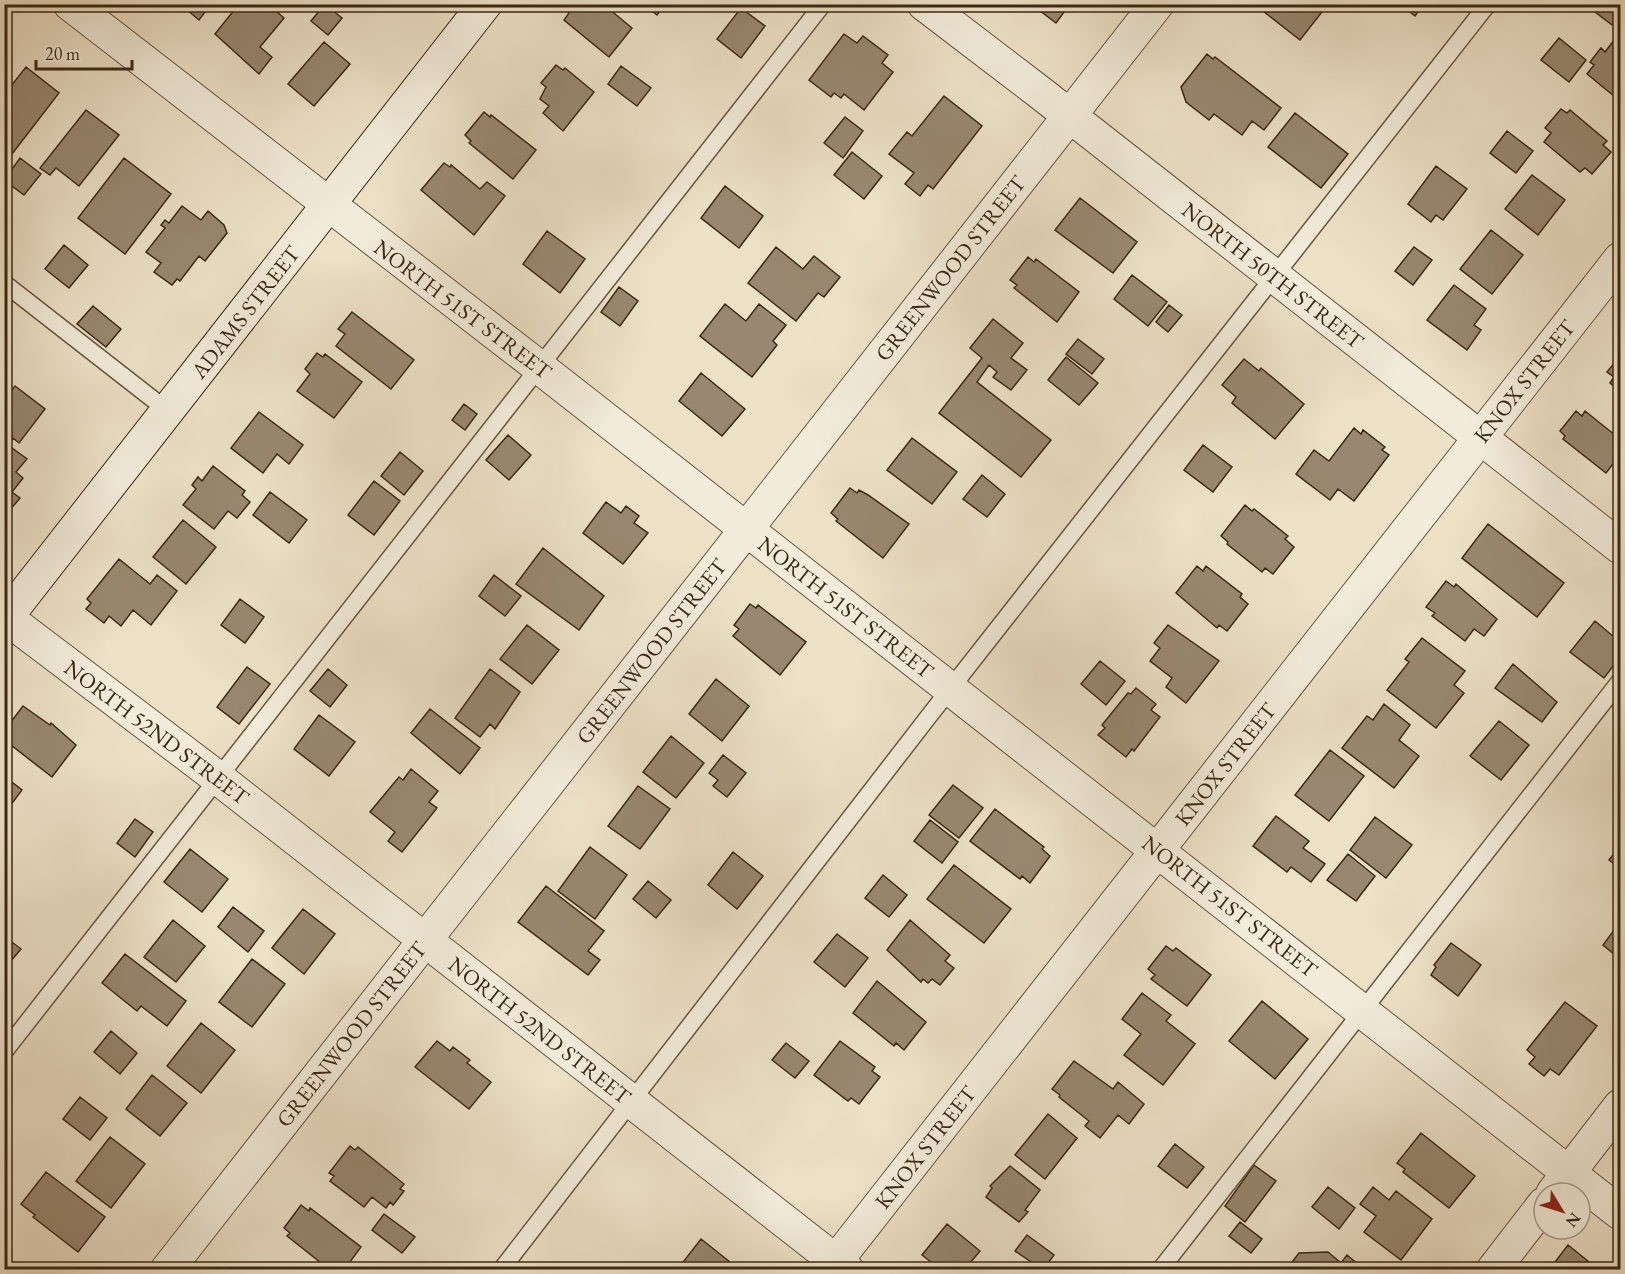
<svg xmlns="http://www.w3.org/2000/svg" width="1625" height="1274" font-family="'EB Garamond',serif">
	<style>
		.building { fill: #988871; stroke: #3b2813; stroke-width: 1.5 }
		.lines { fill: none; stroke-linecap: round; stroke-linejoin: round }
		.lane-casing { stroke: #685640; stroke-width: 19 }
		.street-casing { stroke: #685640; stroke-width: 35 }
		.secondary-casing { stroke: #3b2813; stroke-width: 35 }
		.lane { stroke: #f3ecdb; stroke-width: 16 }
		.street { stroke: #f3ecdb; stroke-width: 33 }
		.secondary { stroke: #f3ecdb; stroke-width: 33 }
		.labels { text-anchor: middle; stroke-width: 4.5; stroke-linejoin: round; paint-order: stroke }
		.street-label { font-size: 22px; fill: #3b2813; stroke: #f3ecdb }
	</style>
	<rect width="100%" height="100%" fill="#ede1c8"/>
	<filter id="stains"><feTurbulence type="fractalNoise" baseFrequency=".00333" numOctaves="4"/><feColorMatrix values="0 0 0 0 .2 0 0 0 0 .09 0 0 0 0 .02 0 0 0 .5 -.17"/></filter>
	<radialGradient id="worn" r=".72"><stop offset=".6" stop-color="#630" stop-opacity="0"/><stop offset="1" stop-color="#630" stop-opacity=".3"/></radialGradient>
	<path class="building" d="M180,4H211L199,20Z
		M239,4H268L284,18L260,47L272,57L259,74L215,34Z
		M325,4L342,18L328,35L311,21Z
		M568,4H603L632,28L609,57L564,20L569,13L564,9Z
		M643,4H666L657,15Z
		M1031,4H1070L1056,23Z
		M1254,4H1321L1325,8L1300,40Z
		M1400,4H1424L1415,16Z
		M1593,4H1614L1620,9V14L1612,25L1590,8Z
		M741,8L765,26L741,58L717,39Z
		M844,34L857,43L863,36L888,55L882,63L893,72L864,110L844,94L841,98L834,93L831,97L809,80Z
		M1559,38L1586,60L1569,82L1541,60Z
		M1615,39L1620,44V101L1587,74L1594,65L1590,62L1601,48L1605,52Z
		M324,42L350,64L314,106L288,84Z
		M1207,54L1213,59L1215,57L1281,108L1264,130L1252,121L1242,135L1214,114L1209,120L1186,102L1181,87Z
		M556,65L563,70L565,68L594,92L563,131L543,113L549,106L540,99L546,87L541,83Z
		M621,66L651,88L637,106L608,84Z
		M26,67L59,93L5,163L4,95Z
		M944,96L982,126L933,189L928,185L920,196L905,184L914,173L889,154L907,132L912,136Z
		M1561,109L1567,113L1570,110L1607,141L1603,145L1611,152L1592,174L1585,168L1580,172L1544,142L1551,133L1545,128Z
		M86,110L119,135L79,186L56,168L50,175L40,168Z
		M484,112L490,117L491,115L536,150L513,179L469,143L471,141L465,135Z
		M1295,113L1348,154L1321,188L1268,147Z
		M845,117L863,131L843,158L824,143Z
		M1507,131L1533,151L1516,173L1490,153Z
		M852,152L882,176L864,199L834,175Z
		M20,158L41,174L24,195L4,180Z
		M124,158L171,194L125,254L78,218Z
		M444,163L450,167L451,165L480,189L487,182L505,196L474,235L421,190Z
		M1436,166L1467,189L1443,220L1436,215L1431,222L1408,204Z
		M1532,175L1565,200L1538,235L1505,209Z
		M725,186L763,216L739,248L701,218Z
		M1080,198L1137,242L1113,273L1055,230Z
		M182,206L201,220L208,211L224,225L227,233L205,261L199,256L180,281L177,279L172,285L154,272L161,263L146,252L165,228L161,225L165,220L169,223Z
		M1491,230L1523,255L1492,294L1460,269Z
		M547,231L585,259L560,293L523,264Z
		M64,245L88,265L69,288L45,269Z
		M776,247L803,269L814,256L840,277L824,297L818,293L796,321L748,283Z
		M1414,247L1432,260L1413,285L1395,271Z
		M1028,257L1034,262L1036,259L1079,292L1057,322L1014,288L1017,285L1010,280Z
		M1132,275L1167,302L1148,326L1114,299Z
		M1454,285L1486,309L1474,325L1481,330L1467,350L1427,320Z
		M619,287L638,301L620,326L601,312Z
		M725,304L746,321L759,304L786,325L773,341L777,345L752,377L700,336Z
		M1169,305L1182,315L1168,332L1156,322Z
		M93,306L121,329L106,347L77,324Z
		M352,312L414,360L391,389L336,346L345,334L338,329Z
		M993,319L1023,343L1011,358L1027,370L1011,390L993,377L997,372L989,365L977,382L1051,440L1021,477L939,413L982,358L970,348Z
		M1078,339L1104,359L1092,374L1066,354Z
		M317,353L323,357L325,354L362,382L334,418L297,391L310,374L305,369Z
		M1620,356V392L1610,383L1614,377L1607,372Z
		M1066,357L1098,383L1079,405L1048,380Z
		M1244,359L1259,371L1261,368L1304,404L1275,439L1232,403L1236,397L1222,385Z
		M701,373L745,409L722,436L679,401Z
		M15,386L45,409L19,443L13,438L8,445L27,459L16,472L23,478L12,492L20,498L4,517V400Z
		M464,404L477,414L465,430L452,420Z
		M1576,411L1582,416L1585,411L1620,439V455L1606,473L1563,439L1565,436L1560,431Z
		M259,412L303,445L289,464L277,454L263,473L231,448Z
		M1354,428L1361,434L1363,430L1385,447L1382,450L1389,455L1354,501L1338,489L1330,500L1296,474L1314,450L1329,461Z
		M508,435L531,455L509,480L486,460Z
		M912,438L957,472L932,504L887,470Z
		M1203,445L1232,467L1213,492L1184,470Z
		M400,452L423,471L404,495L381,476Z
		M213,466L245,491L242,495L250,502L237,518L228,511L214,529L183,505L196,489L192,485L198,477L202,481Z
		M982,475L1005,494L987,517L963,499Z
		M374,481L400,501L374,535L348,515Z
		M850,488L857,493L859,490L868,495L909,524L883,558L836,521L838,519L831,513Z
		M270,492L307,520L289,543L253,515Z
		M606,502L621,513L626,506L639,516L634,523L648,533L623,564L583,533Z
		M1245,505L1252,511L1254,509L1288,536L1285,539L1294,547L1273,574L1265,568L1262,572L1227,544L1228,542L1221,536Z
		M183,520L216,547L186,584L153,557Z
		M1488,524L1564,583L1537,617L1462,558Z
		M543,548L604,596L579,630L516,584Z
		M119,559L150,584L157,575L177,591L151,625L133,610L121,626L109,616L104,623L86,609L91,603L87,599Z
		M1197,566L1203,571L1206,566L1242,594L1240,597L1248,604L1227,631L1219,625L1217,628L1176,593Z
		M494,575L521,596L505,616L479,596Z
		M1446,581L1454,587L1456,584L1497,619L1484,636L1474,629L1465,641L1432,616L1435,613L1426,607Z
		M240,599L264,617L245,643L221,625Z
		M750,604L756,608L758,605L806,642L780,675L733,636L739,629L734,625Z
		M1595,621L1620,642V657L1604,678L1570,652Z
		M527,625L559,650L532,684L500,659Z
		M1168,625L1219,661L1186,703L1166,687L1172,678L1150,661L1160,648L1154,643Z
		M1422,638L1465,671L1454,685L1464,693L1436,728L1387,690L1409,662L1405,659Z
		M1100,661L1125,681L1106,705L1081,684Z
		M1513,664L1557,702L1542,722L1495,688Z
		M247,667L270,684L239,724L217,707Z
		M328,669L347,685L330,707L310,691Z
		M490,669L520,692L495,729L490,724L480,737L455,718Z
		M716,679L749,706L722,741L689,714Z
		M1136,688L1156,704L1151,710L1160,717L1134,751L1132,749L1126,757L1098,735L1105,728L1102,725L1128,693L1131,694Z
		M1384,704L1410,725L1399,740L1419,756L1394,788L1342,748L1367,716L1373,720Z
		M23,706L50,725L51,723L76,745L52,777L7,742L9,740L4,736V731Z
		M430,709L480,748L460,774L411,733Z
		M319,715L355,742L329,776L294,749Z
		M1499,721L1529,745L1501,780L1470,756Z
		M671,736L704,763L676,798L643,772Z
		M1330,750L1364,776L1329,821L1295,795Z
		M723,755L746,773L727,797L713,786L718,780L709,773Z
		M411,769L438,791L429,802L437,808L402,852L388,841L395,832L370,812L399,777L403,780Z
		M4,776L22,790L4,814Z
		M953,785L983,808L959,838L929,815Z
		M638,786L670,809L640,849L608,826Z
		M995,809L1044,847L1042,849L1050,856L1030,883L1022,876L1020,879L970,841Z
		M1276,816L1309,841L1303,848L1325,864L1311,882L1291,867L1287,872L1253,846Z
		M1375,817L1412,845L1386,878L1350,850Z
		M135,819L153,832L135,857L117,843Z
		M930,820L958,842L942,863L914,841Z
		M1620,846V869L1609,860Z
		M590,847L627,875L595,919L558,891Z
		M190,849L228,879L202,912L164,882Z
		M733,852L763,876L737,909L708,885Z
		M1348,854L1375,876L1356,901L1327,880Z
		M954,865L1011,909L984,943L927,899Z
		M883,875L907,895L889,917L865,898Z
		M648,881L671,900L656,918L633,899Z
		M546,886L604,931L588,951L600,960L588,975L518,922Z
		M233,907L264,931L248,952L218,927Z
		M303,909L335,934L304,974L272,948Z
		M173,920L205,946L176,982L144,957Z
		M910,920L950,955L945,961L954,968L940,985L932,979L928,983L923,979L921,982L887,950Z
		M1620,922V959L1603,945Z
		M837,934L868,958L845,987L814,962Z
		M4,936L21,949L4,969Z
		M1451,943L1481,965L1458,996L1431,975L1436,967L1434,965Z
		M1166,946L1173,951L1176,948L1211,975L1187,1006L1151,979L1155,975L1148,969Z
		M125,954L186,1001L167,1026L141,1006L137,1011L102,983Z
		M252,959L285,984L252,1027L219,1002Z
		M877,981L926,1022L904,1050L896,1043L894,1046L853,1013Z
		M1142,993L1171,1015L1166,1021L1195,1044L1163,1085L1124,1055L1141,1034L1122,1019Z
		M1262,1001L1308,1039L1275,1079L1229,1041Z
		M1565,1002L1597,1026L1559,1075L1550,1069L1544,1076L1529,1064L1535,1057L1527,1050Z
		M201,1023L235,1050L201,1093L167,1066Z
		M111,1031L137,1053L120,1074L94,1052Z
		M437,1041L450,1051L453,1047L470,1060L467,1063L491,1082L469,1109L415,1067Z
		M840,1041L875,1067L872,1071L880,1077L859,1104L851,1098L848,1101L814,1075Z
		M786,1043L809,1061L795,1078L772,1060Z
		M1074,1061L1113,1089L1118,1082L1144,1104L1129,1124L1118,1115L1100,1138L1085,1126L1089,1121L1059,1097L1060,1095L1052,1089Z
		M152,1075L187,1103L160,1136L126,1109Z
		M80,1097L107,1118L90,1140L63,1119Z
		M1048,1114L1077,1138L1045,1179L1015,1155Z
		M1421,1133L1475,1176L1449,1208L1403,1172L1405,1169L1397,1163Z
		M110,1137L145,1164L111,1208L76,1181Z
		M1175,1144L1204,1167L1187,1188L1158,1166Z
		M350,1146L355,1150L358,1147L404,1184L400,1189L404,1191L393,1205L390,1202L386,1208L372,1197L364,1207L330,1181L334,1176L329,1173Z
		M1254,1165L1276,1181L1245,1222L1225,1206Z
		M1010,1166L1040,1190L1025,1210L1028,1212L1019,1222L986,1197L992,1188L990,1186Z
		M46,1172L105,1217L78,1252L33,1217L35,1215L21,1204Z
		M1328,1187L1355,1208L1339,1229L1312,1207Z
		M1373,1187L1389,1200L1396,1191L1432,1219L1401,1260L1364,1232L1376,1216L1360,1204Z
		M301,1205L309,1211L310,1208L361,1247L344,1270H330L287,1236L290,1233L284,1228Z
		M384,1214L415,1237L402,1253L372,1230Z
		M1240,1222L1262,1239L1251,1253L1229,1236Z
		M947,1224L980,1251L964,1270H941L922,1255Z
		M1027,1235L1054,1255L1043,1270L1015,1251Z
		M701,1239L740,1270H677Z
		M1568,1245L1599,1270H1549Z
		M1328,1252L1341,1263L1347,1255L1365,1270H1286L1299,1253Z"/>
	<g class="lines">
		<g class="lane-casing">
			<path id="lane" d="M4,283L168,411
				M4,1052L823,4
				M501,1270L929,716L1488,4
				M1160,1270L1620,681"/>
		</g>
		<g class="street-casing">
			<path id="street" d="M70,4L539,367L1620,1213
				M924,4L1038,91L1620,547
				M4,616L218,778L847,1270
				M1553,1193L1620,1106
				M167,1270L1157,4
				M829,1270L1620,259
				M1493,1270L1544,1204"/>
		</g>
		<g class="secondary-casing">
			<path id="secondary" d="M4,620L485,4"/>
		</g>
		<use href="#lane" class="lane"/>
		<use href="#street" class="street"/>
		<use href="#secondary" class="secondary"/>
	</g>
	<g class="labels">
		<g class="street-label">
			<text transform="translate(950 268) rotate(-52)" y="8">GREENWOOD STREET</text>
			<text transform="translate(1273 275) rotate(38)" y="8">NORTH 50TH STREET</text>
			<text transform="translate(463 309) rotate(37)" y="8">NORTH 51ST STREET</text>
			<text transform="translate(245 312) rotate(-52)" y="8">ADAMS STREET</text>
			<text transform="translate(1524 381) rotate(-52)" y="8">KNOX STREET</text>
			<text transform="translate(846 607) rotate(38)" y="8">NORTH 51ST STREET</text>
			<text transform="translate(651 651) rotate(-52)" y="8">GREENWOOD STREET</text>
			<text transform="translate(157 732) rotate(37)" y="8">NORTH 52ND STREET</text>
			<text transform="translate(1225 764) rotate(-52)" y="8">KNOX STREET</text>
			<text transform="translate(1230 906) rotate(38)" y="8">NORTH 51ST STREET</text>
			<text transform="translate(540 1030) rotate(38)" y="8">NORTH 52ND STREET</text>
			<text transform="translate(351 1034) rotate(-52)" y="8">GREENWOOD STREET</text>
			<text transform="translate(925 1147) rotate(-52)" y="8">KNOX STREET</text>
		</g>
	</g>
	<rect width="1625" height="1274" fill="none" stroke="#ede1c8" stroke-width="24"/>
	<rect x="6" y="6" width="1613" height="1262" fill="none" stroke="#3b2813" stroke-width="3"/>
	<rect x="12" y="12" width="1601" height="1250" fill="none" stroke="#3b2813" stroke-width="1.5"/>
	<g transform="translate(1562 1211) rotate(128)"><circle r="28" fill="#f3ecdb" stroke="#a99e8b" stroke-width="1.5"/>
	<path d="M0-4.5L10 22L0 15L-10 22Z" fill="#8f2418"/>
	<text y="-9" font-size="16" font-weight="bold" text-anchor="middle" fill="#3b2813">N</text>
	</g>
	<path d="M36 60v9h96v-9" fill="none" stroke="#3b2813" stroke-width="3"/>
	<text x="45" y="60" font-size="18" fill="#3b2813" stroke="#f3ecdb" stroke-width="4.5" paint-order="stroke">20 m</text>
	<rect width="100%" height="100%" filter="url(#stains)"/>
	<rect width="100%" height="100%" fill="url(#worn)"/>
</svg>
